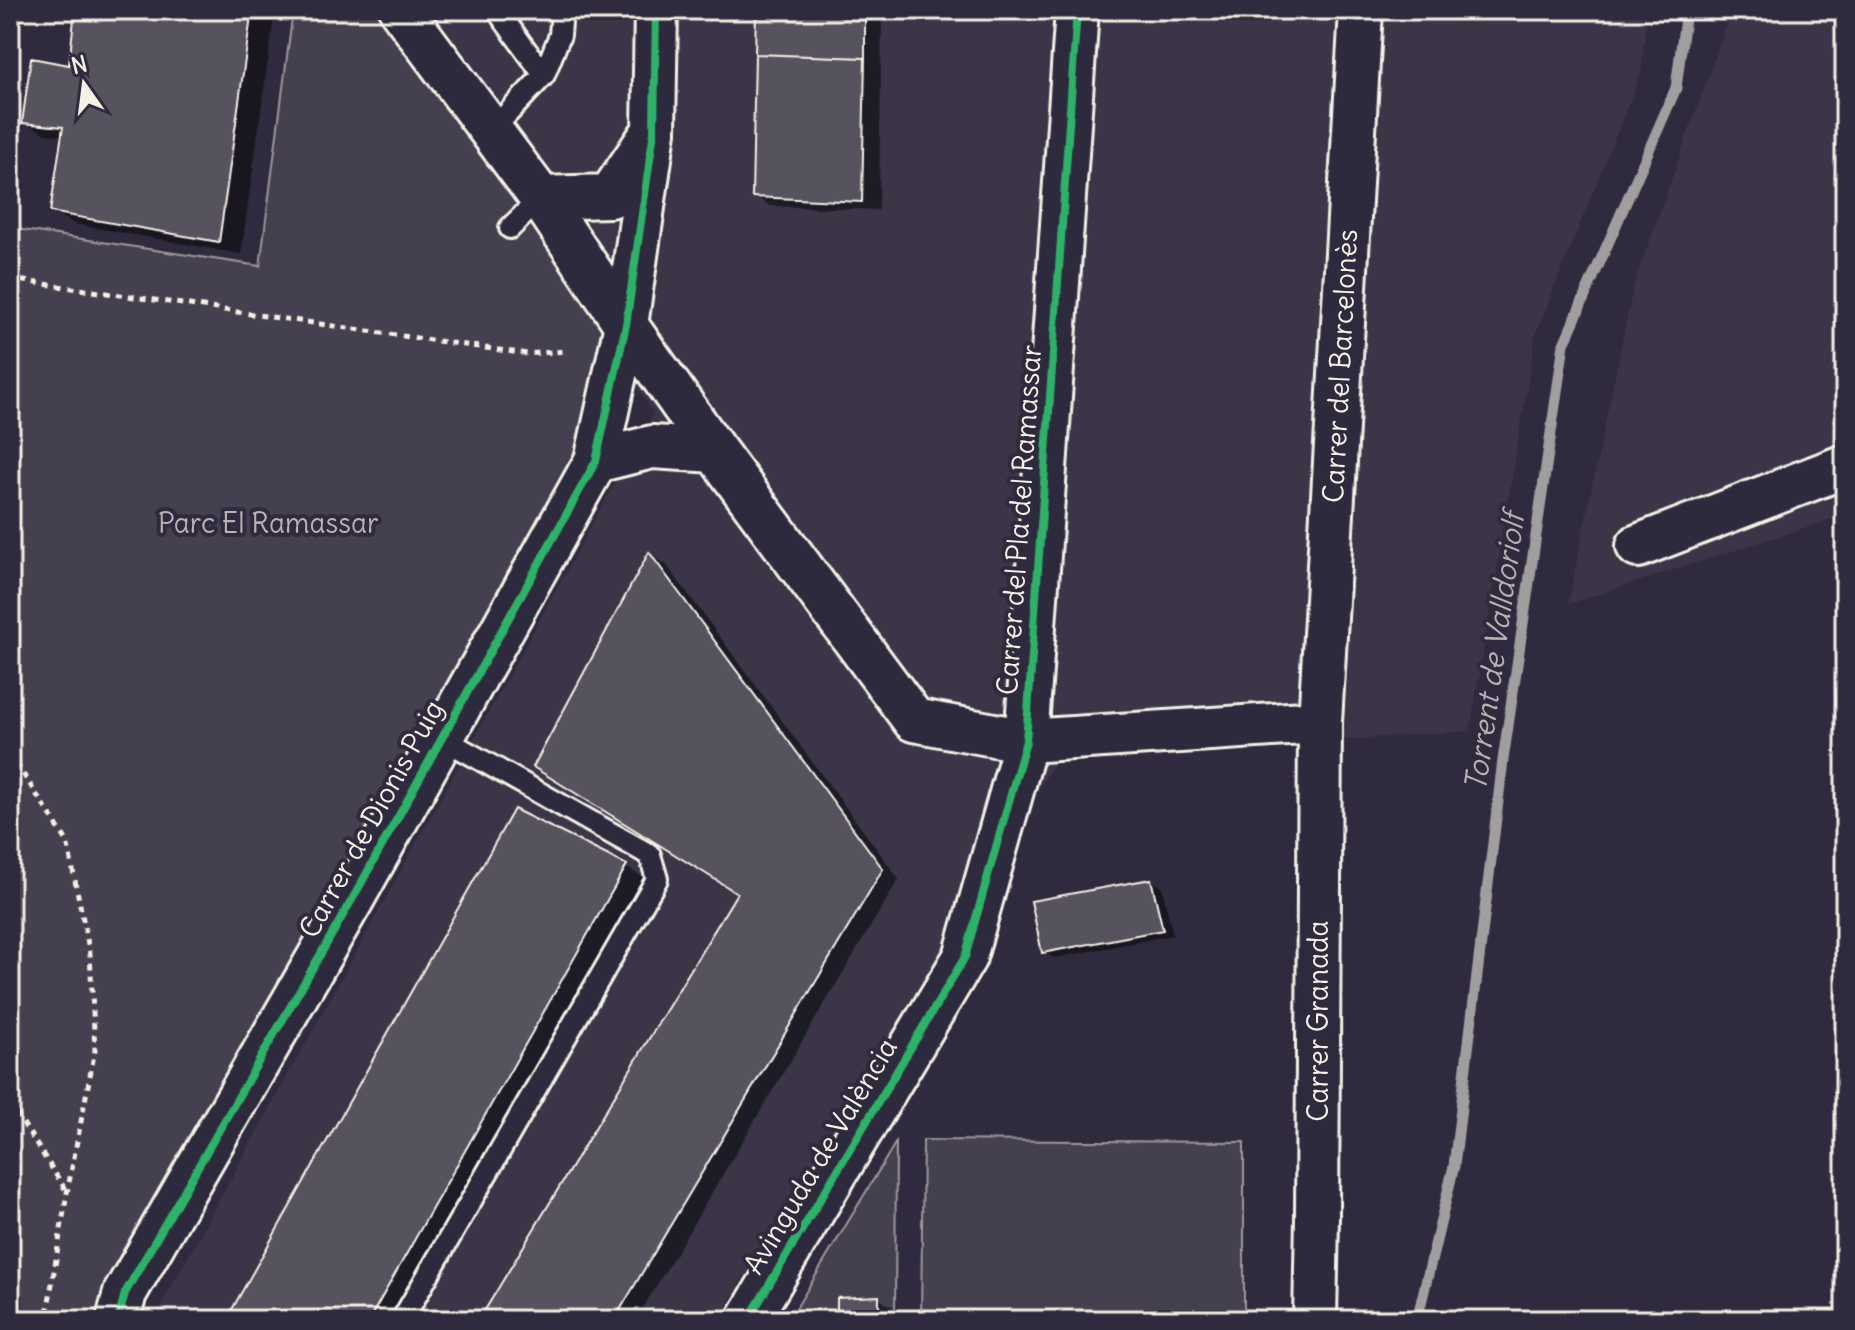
<svg xmlns="http://www.w3.org/2000/svg" width="1855" height="1330" font-family="Delius,sans-serif">
	<style>
		.built { fill: #3b3647 }
		.green { fill: #454050; stroke: #9c989c; stroke-width: 2 }
		.shadow { fill: #0007 }
		.lines { fill: none; stroke-linecap: round; stroke-linejoin: round }
		.stream { stroke: #a19ea0; stroke-width: 11 }
		.building { fill: #56525f; stroke: #f4f1e8; stroke-width: 2 }
		.lane-casing { stroke: #f4f1e8; stroke-width: 26 }
		.street-casing { stroke: #f4f1e8; stroke-width: 48 }
		.path { stroke: #f4f1e8; stroke-width: 5; stroke-dasharray: 6 6; stroke-linecap: butt }
		.lane { stroke: #2f2a3d; stroke-width: 20 }
		.street { stroke: #2f2a3d; stroke-width: 42 }
		.cycleway-casing { stroke: #2f2a3d; stroke-width: 13 }
		.cycleway { stroke: #2db169; stroke-width: 8 }
		.labels { text-anchor: middle; stroke-width: 8; stroke-linejoin: round; paint-order: stroke }
		.street-label { font-size: 28px; fill: #f4f1e8; stroke: #2f2a3d }
		.park-label { font-size: 28px; fill: #b7b3b3; stroke: #2f2a3d }
		.water-label { font-size: 30px; font-style: italic; fill: #b6b2b2; stroke: #2f2a3d }
	</style>
	<rect width="100%" height="100%" fill="#2f2a3d"/>
	<filter id="ink" filterUnits="userSpaceOnUse"><feTurbulence type="fractalNoise" baseFrequency=".0125" numOctaves="2"/><feDisplacementMap in="SourceGraphic" scale="16" xChannelSelector="R" yChannelSelector="G"/><feConvolveMatrix kernelMatrix="1 2 1 2 8 2 1 2 1" color-interpolation-filters="sRGB"/></filter>
	<g filter="url(#ink)">
		<path class="built" d="M411,10H1647L1641,73L1536,333L1470,731L1056,760L718,1320H153L653,414Z
			M1732,10H1845V515L1568,604L1633,287Z"/>
		<path class="green" d="M293,10H401L626,325L596,461L118,1320H10V228L260,266Z
			M923,1140L1244,1142V1320H921Z
			M896,1142L895,1320H789Z"/>
		<path class="shadow" d="M10,10H19L10,78Z
			M77,10H275L241,254L74,224L52,211L64,136L46,134L24,122L71,67Z
			M758,10H882L879,210L771,206L754,196Z
			M650,555L666,564L899,879L636,1320H481L740,893Z
			M626,867L648,880L398,1320H229Z
			M1151,881L1162,887L1173,935L1054,958L1043,951Z
			M878,1298L900,1311V1320H839Z"/>
		<g class="lines">
			<path class="stream" d="M1417,1320L1454,1166L1503,760L1564,344L1676,88L1686,10"/>
		</g>
		<path class="building" d="M75,10H252L219,242L50,212L63,127L22,123L31,58L69,65Z
			M756,10H865V58L755,54Z
			M755,54L865,58L862,202L752,197Z
			M649,552L883,869L614,1320H479L737,893L533,767Z
			M514,809L627,865L369,1320H226Z
			M1151,879L1163,930L1042,953L1031,901Z
			M879,1296V1320H837V1298Z"/>
		<g class="lines">
			<g class="lane-casing">
				<path id="lane" d="M544,75L560,35L562,10
					M491,131L544,75L497,10
					M510,228L541,198
					M402,1320L657,879L650,855L442,738"/>
			</g>
			<g class="street-casing">
				<path id="street" d="M401,10L541,198L626,325L715,451L914,720L1026,741L1320,722
					M541,198L610,196L649,138
					M596,461L652,447L715,451
					M1638,546L1845,466
					M118,1320L125,1293L353,898L596,461L626,325L654,131L656,10
					M748,1320L965,957L1026,741L1077,10
					M1315,1320L1317,1217L1320,722L1361,10"/>
			</g>
			<path class="path" d="M10,279L527,354L565,351
				M10,754L67,841L90,954L95,1050L67,1193L46,1320
				M10,1103L67,1192"/>
			<use href="#lane" class="lane"/>
			<use href="#street" class="street"/>
			<g class="cycleway-casing">
				<path id="cycleway" d="M118,1320L125,1293L353,898L596,461L626,325L654,131L656,10
					M748,1320L965,957L1026,741L1077,10"/>
			</g>
			<use href="#cycleway" class="cycleway"/>
		</g>
	</g>
	<g class="labels">
		<g class="street-label">
			<text transform="translate(1340 366) rotate(-87)" y="10">Carrer del Barcelonès</text>
			<text transform="translate(1019 520) rotate(-86)" y="10">Carrer del Pla del Ramassar</text>
			<text transform="translate(371 819) rotate(-61)" y="10">Carrer de Dionis Puig</text>
			<text transform="translate(1318 1021) rotate(-90)" y="10">Carrer Granada</text>
			<text transform="translate(820 1156) rotate(-59)" y="10">Avinguda de València</text>
		</g>
		<g class="park-label">
			<text x="268" y="533">Parc El Ramassar</text>
		</g>
		<g class="water-label">
			<text transform="translate(1495 652) rotate(-82)" y="10">Torrent de Valldoriolf</text>
		</g>
	</g>
	<rect width="1855" height="1330" fill="none" stroke="#2f2a3d" stroke-width="40"/>
	<rect x="20" y="20" width="1815" height="1290" fill="none" stroke="#f4f1e8" stroke-width="3" filter="url(#ink)"/>
	<g transform="translate(84 84) rotate(346)" stroke="#2f2a3d" stroke-width="6" paint-order="stroke">
	<path d="M0-6L14 30L0 20L-14 30Z" fill="#f4f1e8"/>
	<text y="-12" font-size="22" font-weight="bold" text-anchor="middle" fill="#f4f1e8">N</text>
	</g>
</svg>
